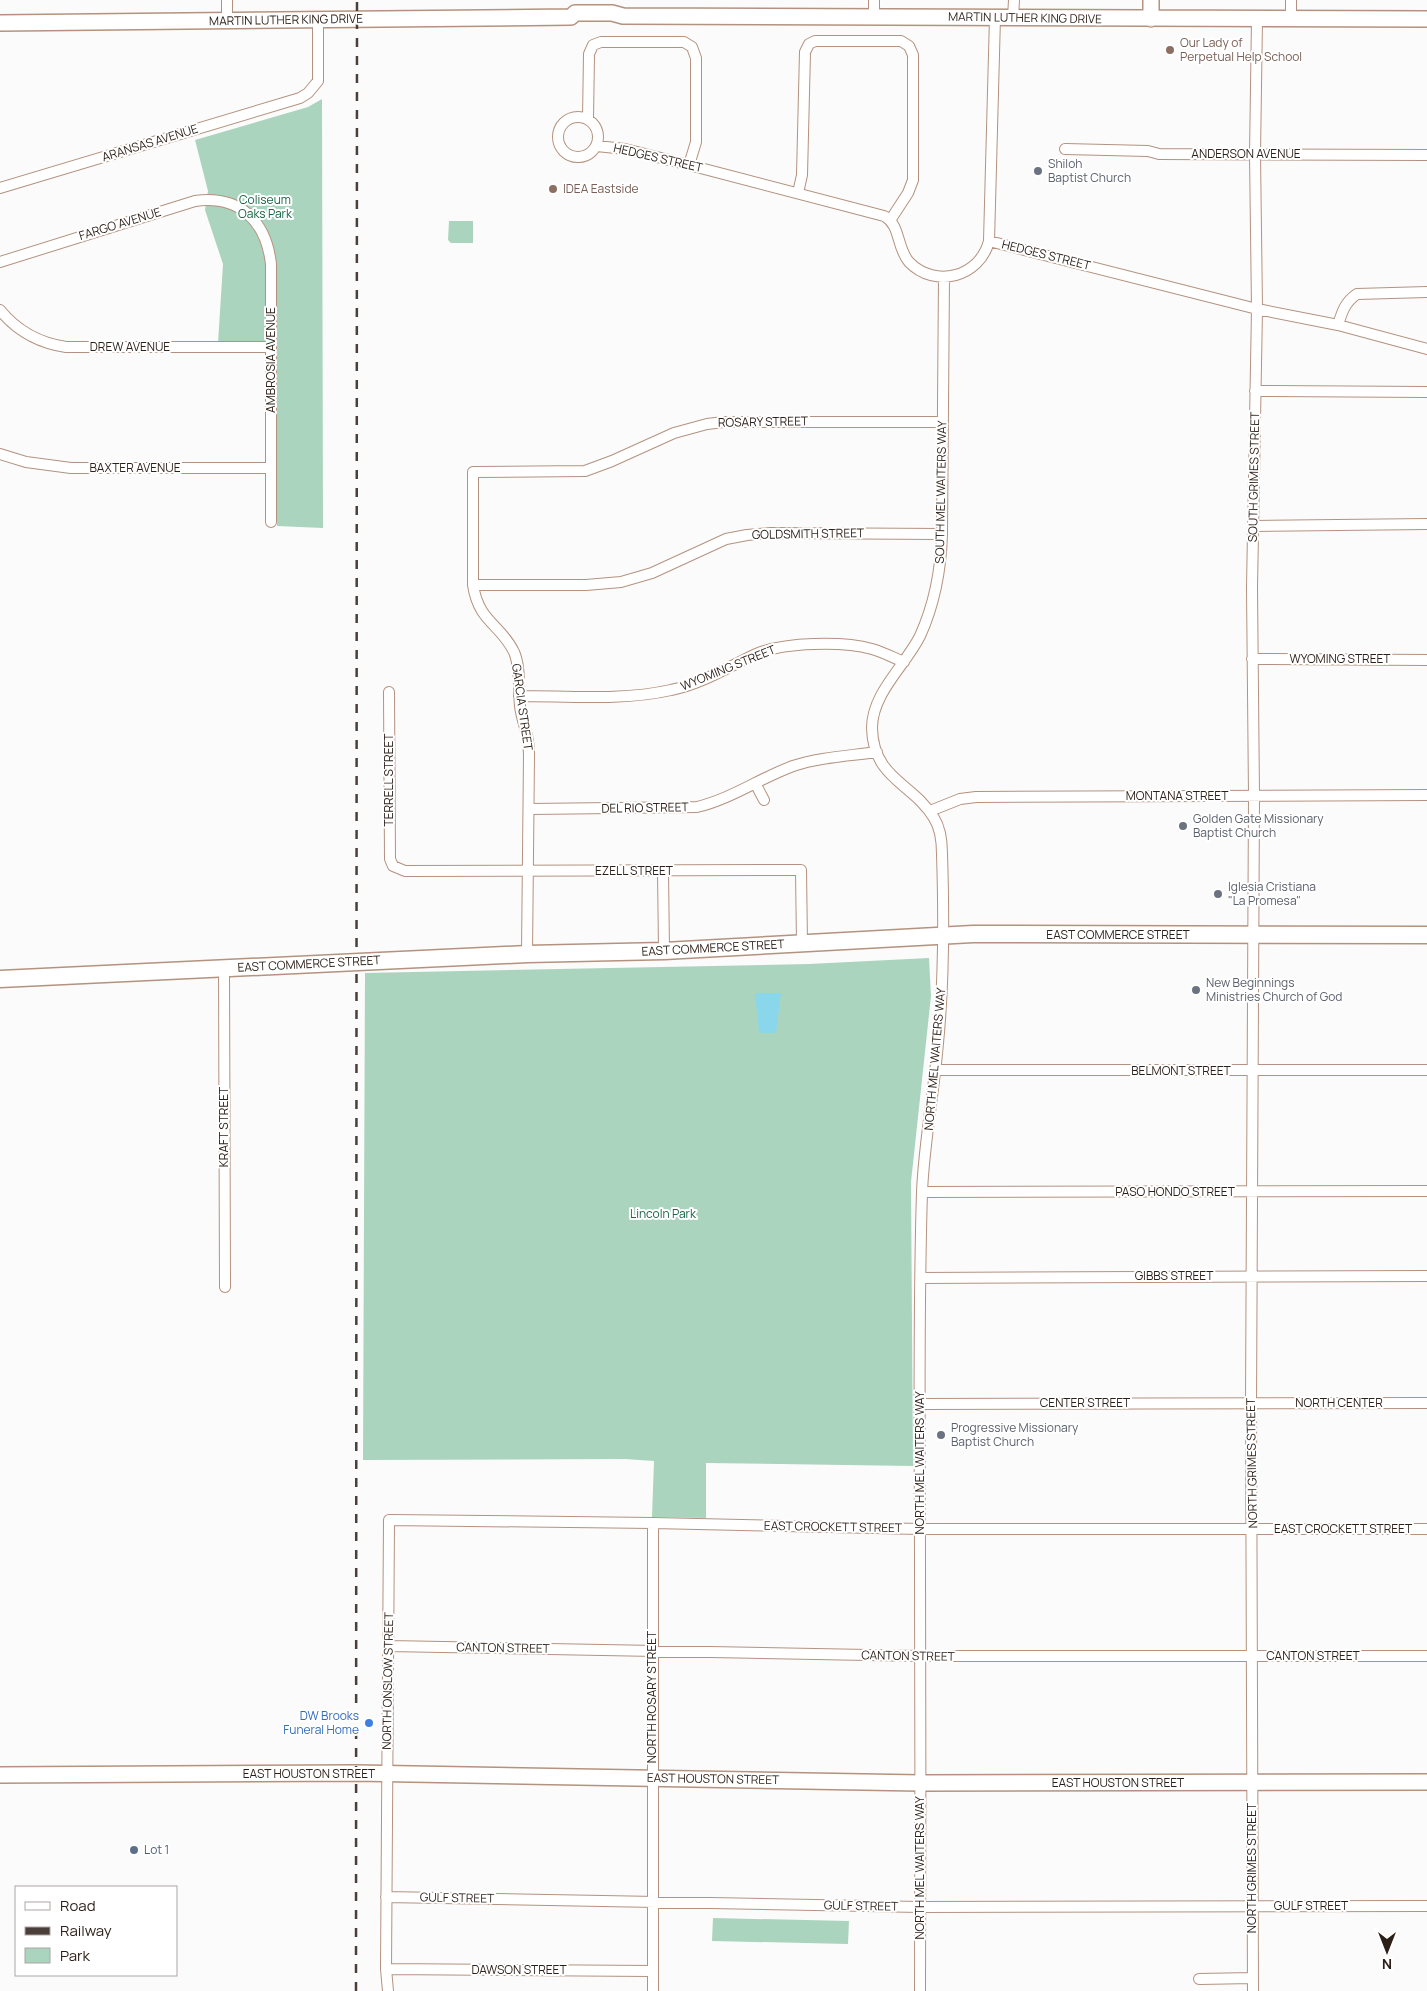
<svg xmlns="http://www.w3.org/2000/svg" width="1427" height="1991" font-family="Manrope,sans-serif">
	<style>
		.green { fill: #abd4be }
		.water { fill: #8ad7ec }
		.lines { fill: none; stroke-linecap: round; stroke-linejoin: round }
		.street-casing { stroke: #b4927f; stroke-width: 12 }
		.secondary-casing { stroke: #b4927f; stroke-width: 18 }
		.primary-casing { stroke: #b4927f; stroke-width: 19 }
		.street { stroke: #fff; stroke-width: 10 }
		.secondary { stroke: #fff; stroke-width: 15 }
		.primary { stroke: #fff; stroke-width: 16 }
		.rail { stroke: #4a3f39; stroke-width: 2.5; stroke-dasharray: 9 9; stroke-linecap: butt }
		.education-dot { fill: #8d6e63; stroke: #fff; stroke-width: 2 }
		.worship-dot { fill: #6b7280; stroke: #fff; stroke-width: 2 }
		.shop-dot { fill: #3f7fe0; stroke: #fff; stroke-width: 2 }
		.service-dot { fill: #5c6f8a; stroke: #fff; stroke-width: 2 }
		.labels { text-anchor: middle; stroke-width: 4; stroke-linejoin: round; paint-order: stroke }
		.street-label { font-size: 12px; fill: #2c1f18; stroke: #fff }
		.education-label { font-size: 12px; fill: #785e54; stroke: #fff; text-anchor: start }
		.worship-label { font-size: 12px; fill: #5b616d; stroke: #fff; text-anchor: start }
		.park-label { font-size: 12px; fill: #1c6546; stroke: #fff }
		.shop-label { font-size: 12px; fill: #366cbe; stroke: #fff; text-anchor: end }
		.service-label { font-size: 12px; fill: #4e5e75; stroke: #fff; text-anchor: start }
	</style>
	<rect width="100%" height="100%" fill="#fbfbfb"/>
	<path class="green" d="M322,99L323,528L277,526V343H218L223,264L205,210L208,191L195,140L308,107Z
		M449,221H473V243H451L448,240Z
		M929,958L931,996L911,1182L913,1466L706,1463V1518L652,1517L654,1461L625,1459L363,1460L365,973L809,964Z
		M713,1918L849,1921L848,1944L712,1941Z"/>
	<path class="water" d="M755,993H781L776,1033H759Z"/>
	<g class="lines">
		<g class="street-casing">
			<path id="street" d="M874,16V0
				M1013,18L1014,0
				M1291,19V0
				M227,21V0
				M558 137a20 20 0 1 1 40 0a20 20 0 1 1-40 0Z
				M588,119L589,54L593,45L601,42H684L692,47L696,58V142L689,165
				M597,146L625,149L689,165L884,216C901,225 896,247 909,262C935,289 980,277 989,241L995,17
				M1065,149L1148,151L1159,154L1427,155
				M0,188L300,98L308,93L318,81V19
				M798,193L802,175L805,52L809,44L815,41H901L909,46L913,55V180L908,193L891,219
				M989,241L1257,309L1338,325L1427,349
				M0,262L195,201C240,195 266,221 271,264V522
				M0,310C17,331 39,343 66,347H271
				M1338,325C1342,312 1345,302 1357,294L1427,292
				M1255,391L1427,392
				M0,454L26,462L71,468H271
				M1254,526L1427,524
				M473,585H586L621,582L652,573L726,539L747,535L771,533L942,534
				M1252,659L1427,660
				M389,692L390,859L393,866L405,871L801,870L802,944
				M519,696C569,696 622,701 671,690C702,684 728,667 756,654C784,642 843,641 872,649C883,652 894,658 904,662
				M755,783L764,800
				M530,809L697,807C731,799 760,778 793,766C820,757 849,756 877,752
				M930,811L960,799L976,797L1427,795
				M663,871L664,951
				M527,954L529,755C529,747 528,739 526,732C524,723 521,715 520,706C518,689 521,668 514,652C500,623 479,623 473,585V472L585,471L612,461L674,433L707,424L724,422H943
				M224,968L225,1287
				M935,1070H1427
				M922,1192L1427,1191
				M921,1278L1427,1276
				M920,1404L1427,1403
				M389,1646L921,1656H1427
				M386,1897L920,1907L1427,1906
				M386,1969L652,1971
				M1199,1979L1253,1978
				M388,1991L386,1969L389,1520L653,1523L920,1529H1427
				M653,1991V1523
				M920,1991C920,1850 921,1710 920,1569C920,1444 918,1318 922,1192C924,1143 934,1092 938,1043C944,982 944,915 942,854C942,842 941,829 934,818C914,784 873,779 872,728C872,693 905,666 920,636C935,603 941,570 942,534L944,277
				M1253,1991L1251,1403L1254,796L1252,588L1257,309L1255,154L1257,19"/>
		</g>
		<g class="secondary-casing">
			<path id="secondary" d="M1151,19V0
				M0,23L571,17L575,13H612L623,16L1427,19
				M0,1775L356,1773L920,1783L1427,1782"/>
		</g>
		<g class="primary-casing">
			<path id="primary" d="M0,979L527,954L664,951L973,934L1427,935"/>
		</g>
		<use href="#street" class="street"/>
		<use href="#secondary" class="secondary"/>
		<use href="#primary" class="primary"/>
		<path class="rail" d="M356,1991L357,0"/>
	</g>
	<g class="education-dot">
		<circle cx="1170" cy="50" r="5"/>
		<circle cx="553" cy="189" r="5"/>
	</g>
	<g class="worship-dot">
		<circle cx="1038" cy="171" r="5"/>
		<circle cx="1183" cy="826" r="5"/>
		<circle cx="1218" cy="894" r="5"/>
		<circle cx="1196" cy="990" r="5"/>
		<circle cx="941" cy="1435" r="5"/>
	</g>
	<circle class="shop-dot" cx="369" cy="1723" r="5"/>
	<circle class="service-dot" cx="134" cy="1850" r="5"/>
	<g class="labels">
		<g class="street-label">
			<text transform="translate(1025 18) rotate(1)" y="4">MARTIN LUTHER KING DRIVE</text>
			<text transform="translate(286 20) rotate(-1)" y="4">MARTIN LUTHER KING DRIVE</text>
			<text transform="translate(150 143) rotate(-17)" y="4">ARANSAS AVENUE</text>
			<text x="1246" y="158">ANDERSON AVENUE</text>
			<text transform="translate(658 158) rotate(13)" y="4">HEDGES STREET</text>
			<text transform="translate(120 224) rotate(-17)" y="4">FARGO AVENUE</text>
			<text transform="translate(1046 255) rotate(14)" y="4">HEDGES STREET</text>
			<text x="130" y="351">DREW AVENUE</text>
			<text transform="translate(271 360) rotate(-90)" y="4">AMBROSIA AVENUE</text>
			<text transform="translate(763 422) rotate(-1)" y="4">ROSARY STREET</text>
			<text x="135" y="472">BAXTER AVENUE</text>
			<text transform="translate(1254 477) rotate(-89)" y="4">SOUTH GRIMES STREET</text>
			<text transform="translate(941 492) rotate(-89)" y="4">SOUTH MEL WAITERS WAY</text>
			<text transform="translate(808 534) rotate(-1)" y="4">GOLDSMITH STREET</text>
			<text x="1340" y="663">WYOMING STREET</text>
			<text transform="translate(728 668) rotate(-22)" y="4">WYOMING STREET</text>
			<text transform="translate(522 707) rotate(82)" y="4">GARCIA STREET</text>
			<text transform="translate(389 780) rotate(-90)" y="4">TERRELL STREET</text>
			<text x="1177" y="800">MONTANA STREET</text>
			<text transform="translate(645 808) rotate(-1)" y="4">DEL RIO STREET</text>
			<text x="634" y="875">EZELL STREET</text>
			<text x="1118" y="939">EAST COMMERCE STREET</text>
			<text transform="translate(713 948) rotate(-3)" y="4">EAST COMMERCE STREET</text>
			<text transform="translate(309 964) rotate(-3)" y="4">EAST COMMERCE STREET</text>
			<text transform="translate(935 1059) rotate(-85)" y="4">NORTH MEL WAITERS WAY</text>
			<text x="1181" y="1075">BELMONT STREET</text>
			<text transform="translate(224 1127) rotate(-90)" y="4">KRAFT STREET</text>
			<text x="1175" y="1196">PASO HONDO STREET</text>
			<text x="1174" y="1280">GIBBS STREET</text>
			<text x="1085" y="1407">CENTER STREET</text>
			<text x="1339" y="1407">NORTH CENTER</text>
			<text transform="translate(920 1463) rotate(-90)" y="4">NORTH MEL WAITERS WAY</text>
			<text transform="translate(1252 1463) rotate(-91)" y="4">NORTH GRIMES STREET</text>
			<text transform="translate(833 1527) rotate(1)" y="4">EAST CROCKETT STREET</text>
			<text x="1343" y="1533">EAST CROCKETT STREET</text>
			<text transform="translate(503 1648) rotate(1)" y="4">CANTON STREET</text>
			<text transform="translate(908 1656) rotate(1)" y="4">CANTON STREET</text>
			<text x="1313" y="1660">CANTON STREET</text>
			<text transform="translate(388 1681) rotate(-89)" y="4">NORTH ONSLOW STREET</text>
			<text transform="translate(652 1697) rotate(-90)" y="4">NORTH ROSARY STREET</text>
			<text x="309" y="1778">EAST HOUSTON STREET</text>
			<text transform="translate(713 1779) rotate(1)" y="4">EAST HOUSTON STREET</text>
			<text x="1118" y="1787">EAST HOUSTON STREET</text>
			<text transform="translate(920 1868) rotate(-90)" y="4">NORTH MEL WAITERS WAY</text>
			<text transform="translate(1252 1868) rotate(-90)" y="4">NORTH GRIMES STREET</text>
			<text transform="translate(457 1898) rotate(1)" y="4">GULF STREET</text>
			<text transform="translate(861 1906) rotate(1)" y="4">GULF STREET</text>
			<text x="1311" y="1910">GULF STREET</text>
			<text x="519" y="1974">DAWSON STREET</text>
		</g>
		<g class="education-label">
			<text x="1180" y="47">Our Lady of<tspan x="1180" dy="14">Perpetual Help School</tspan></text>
			<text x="563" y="193">IDEA Eastside</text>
		</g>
		<g class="worship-label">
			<text x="1048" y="168">Shiloh<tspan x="1048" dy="14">Baptist Church</tspan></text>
			<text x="1193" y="823">Golden Gate Missionary<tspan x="1193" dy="14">Baptist Church</tspan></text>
			<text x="1228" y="891">Iglesia Cristiana<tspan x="1228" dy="14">"La Promesa"</tspan></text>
			<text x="1206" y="987">New Beginnings<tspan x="1206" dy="14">Ministries Church of God</tspan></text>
			<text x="951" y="1432">Progressive Missionary<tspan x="951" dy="14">Baptist Church</tspan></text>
		</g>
		<g class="park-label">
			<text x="265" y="204">Coliseum<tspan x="265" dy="14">Oaks Park</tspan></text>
			<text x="663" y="1218">Lincoln Park</text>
		</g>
		<g class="shop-label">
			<text x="359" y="1720">DW Brooks<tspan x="359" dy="14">Funeral Home</tspan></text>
		</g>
		<g class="service-label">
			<text x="144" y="1854">Lot 1</text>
		</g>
	</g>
	<rect x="15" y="1886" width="162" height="90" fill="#ffffff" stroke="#aba5a3"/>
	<rect x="25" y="1902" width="25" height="8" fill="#ffffff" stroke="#aba5a3"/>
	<text x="60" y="1911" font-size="15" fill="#2c1f18">Road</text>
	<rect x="25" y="1927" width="25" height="8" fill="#4a3f39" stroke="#aba5a3"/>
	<text x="60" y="1936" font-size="15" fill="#2c1f18">Railway</text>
	<rect x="25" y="1948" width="25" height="15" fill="#abd4be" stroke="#aba5a3"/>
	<text x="60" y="1961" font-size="15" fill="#2c1f18">Park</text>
	<g transform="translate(1387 1951) rotate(180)" stroke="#ffffff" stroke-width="4" paint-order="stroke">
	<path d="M0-4L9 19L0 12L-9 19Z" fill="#2c1f18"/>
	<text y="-8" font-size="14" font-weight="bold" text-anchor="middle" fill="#2c1f18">N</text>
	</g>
</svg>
